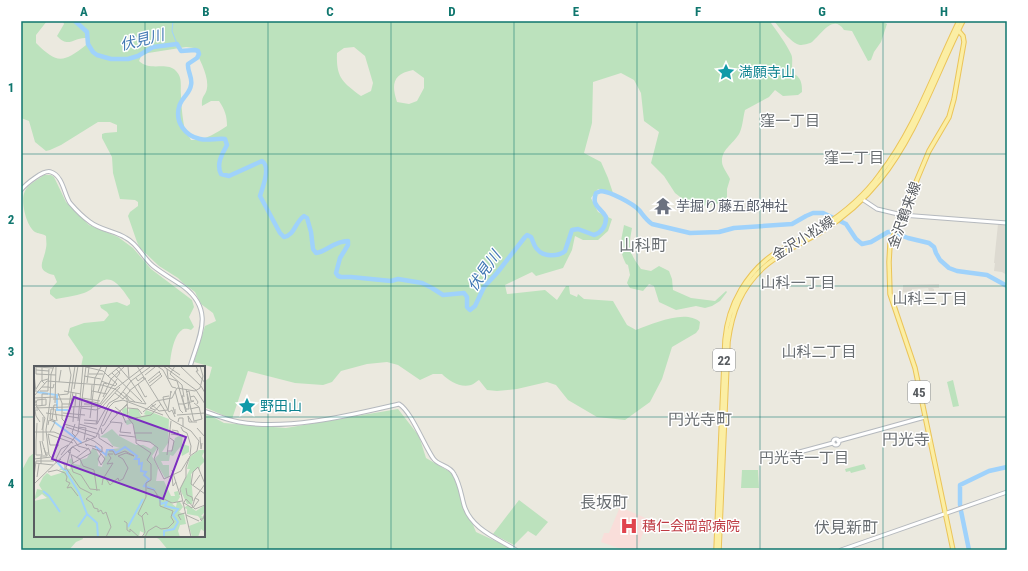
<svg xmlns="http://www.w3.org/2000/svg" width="1028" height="571" font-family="'Roboto Condensed','Noto Sans JP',sans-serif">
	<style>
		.education { fill: #dddad1 }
		.medical { fill: #f9deda }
		.green { fill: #bce2bd; fill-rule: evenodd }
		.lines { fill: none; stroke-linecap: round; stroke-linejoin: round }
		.stream { stroke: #9fd2fb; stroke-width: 1 }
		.river { stroke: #9fd2fb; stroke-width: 4.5 }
		.secondary-casing { stroke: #b5b9be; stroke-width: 5 }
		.primary-casing { stroke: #ebc459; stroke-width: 5.5 }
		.secondary { stroke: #fff; stroke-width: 3 }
		.primary { stroke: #fbeea4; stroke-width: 3.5 }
		.grid { fill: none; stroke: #0f766e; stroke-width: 1; stroke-opacity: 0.55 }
		.labels { text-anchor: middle; stroke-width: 3; stroke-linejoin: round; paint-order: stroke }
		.shield { fill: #fff; stroke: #8a8d90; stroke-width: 1 }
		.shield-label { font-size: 13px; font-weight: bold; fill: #585c60 }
		.culture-label { font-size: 14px; fill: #0d838f; stroke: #fff; text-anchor: start }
		.worship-label { font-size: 14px; fill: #5b616d; stroke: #fff; text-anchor: start }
		.street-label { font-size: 14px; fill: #585c60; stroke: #fff }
		.health-label { font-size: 14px; fill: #be3a42; stroke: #fff; text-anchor: start }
		.water-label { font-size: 15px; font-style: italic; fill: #4178b3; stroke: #fff }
		.neighbourhood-label { font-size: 15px; fill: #696e72; stroke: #fff }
		.quarter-label { font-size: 16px; fill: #696e72; stroke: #fff }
		.inset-river { fill: none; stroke: #9fd2fb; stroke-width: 2 }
		.inset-road { fill: none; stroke: #acada8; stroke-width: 1 }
		.view { fill: #7b2cbf; fill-opacity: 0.15; stroke: #7b2cbf; stroke-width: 2 }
		.inset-edge { fill: none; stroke: #585c60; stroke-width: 2 }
		.neatline { fill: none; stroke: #0f766e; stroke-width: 1.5 }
		.grid-label { font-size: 13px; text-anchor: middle; font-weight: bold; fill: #0f766e }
	</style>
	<rect width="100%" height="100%" fill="#ebe9df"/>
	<path class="education" d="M998,224L1007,225V275L1002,272L994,271L995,263H994Z
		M939,284V288H932L934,289V291H929L928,288L912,289V292H903V285Z"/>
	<path class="medical" d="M620,507L648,519L637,550H625L601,542L604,533H609Z"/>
	<path class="green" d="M21,21H47L36,35V43C57,64 63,63 86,45V38C74,37 69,49 57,36L64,24L63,21H772L771,23C778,33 786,43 791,54C794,60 790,67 794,73C795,76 796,74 798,77C802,81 802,87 802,92L798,95L783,96L775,90L769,97L745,110C743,117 743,125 740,132C735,143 721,149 722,162C722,167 728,174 730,179L727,189V201L716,204L693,207L675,193L664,176L651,163L659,132L644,121L641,93L634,80L621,73L593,82L592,123L584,153L601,162L608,178L613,193L598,189L591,198L598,212L612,219L608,231L598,240H583L575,236L572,250L563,268L536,276L532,272L505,285L507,294L545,290L557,300L566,286H569L570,294L577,297L578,294L584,299L613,301L627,325L636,330C653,324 685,309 700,322L699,329L696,333L672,347L662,379L650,402L625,420L597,417L568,400L556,385L547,382L517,389L497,391L487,390L479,380C477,381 474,384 471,385C460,388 449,381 442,374H433L420,380L398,365L387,362L367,364L341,371L332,382L323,385L295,383L248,371L232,419L204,407V382L209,378L212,367L194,362L205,326L216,321L213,313L201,304L195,292L183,283L178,278L159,266L140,248L137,242L128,216L130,212L138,206V202L135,200L120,199L113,173L112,157L102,138V134L105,133L117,132V125L110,122H98L61,145L50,150L46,151L35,142L29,121L21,118ZM186,47L194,48C199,58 209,76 207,88C206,96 201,95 202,106L211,101H219C225,110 227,116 227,126C216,133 205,141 191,140C190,137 187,135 186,132C183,126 181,102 181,95C180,86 183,78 176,71C167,61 150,72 139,61L142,54ZM354,47L365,56L373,83L371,91L361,96C342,82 336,77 337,53L344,48ZM413,70L424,78V88L417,101L409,104L397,102C391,84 393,74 413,70Z
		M774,21H881L887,24L881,42L874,52L871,60L868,61L852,31L844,30C833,13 820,36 812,42C809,44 803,45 800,45C791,43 780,28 774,21Z
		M44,175H51L54,177L66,202L89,225L118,237L133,248L151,269L192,300L194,307L189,317L194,327L191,330C188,329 184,328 182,330C173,336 170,358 170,367H81L83,357L70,338L68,335L70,328L84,323L104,321L109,315L107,312L101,308L100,305L117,302L127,306L130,304V300C124,292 114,274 102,281C95,285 91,291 84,293C75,296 65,297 56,299L50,294V290L57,282L54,275C34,270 44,262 46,248C47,244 46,240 46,236C42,233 38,234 35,232C26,226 20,200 25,191C28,184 39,179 44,175Z
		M624,225L632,228C628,249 629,252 641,269L651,271L659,266L669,271L672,279L673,290L691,298L715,301L726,291L727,292L720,301L712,306L705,308L696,306L676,310L659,302L654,286L649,284L643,291L630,288L627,283L630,275L628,265L626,264C618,248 621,242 624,225Z
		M953,380L959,406L953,407L947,382Z
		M398,409L419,436L426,458L452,473L476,532L515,550H168L159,539L153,536H204V412L224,423L286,428Z
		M35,452V536H82L83,539L76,542L69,550H21V472L29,457Z
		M864,464L866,469L851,473L850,471L846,472L845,469Z
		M742,470H758L759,488H741Z
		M519,500L548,522L536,536L528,531L514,545L493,534Z"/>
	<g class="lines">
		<path class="stream" d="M173,21L172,31L177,44"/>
		<path class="river" d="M75,21L87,32L88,44L93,52L97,55L111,59H128L138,56L153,47L177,44L181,51L195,50L198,51L199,54L197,58L188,64C187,71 193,78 191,85C190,94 181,98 179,107C175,122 185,136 200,139C208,141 217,138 225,139L227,145C222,154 216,164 221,174L229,176L262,161C271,167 263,186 260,196L280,233L284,237C295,235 295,222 304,216L307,218L311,232L313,249L316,253C326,252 334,241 348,241V245L340,258L336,273L338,276L341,277H351L391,281L398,279L422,283L432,288L443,295L464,293L467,297V307L470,310L475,306L484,287L497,273L525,237L527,235L531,237C533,241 534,246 537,249C543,257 558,257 565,251L572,230L578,229L594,235C603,232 606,225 606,217C601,207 591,207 596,193L601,191C611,192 632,203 639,210C643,215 646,220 652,224L690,233L719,232L734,228L792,224L806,216L813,213H823L846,224L856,239L862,244L871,242L888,232H892L908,238L929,243L934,247L936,253L940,260L949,268L957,271L987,275L1007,286
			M960,505V485L989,471L1007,467
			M961,511L969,550"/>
		<g class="secondary-casing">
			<path id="secondary" d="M21,190C26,184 44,169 51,172C63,176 64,194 70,203C76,210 83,217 90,222C100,230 115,231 126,238C138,244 143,258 153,266C163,274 174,280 184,287C215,311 199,336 190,367
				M862,199L877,209L902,215L1007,223
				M204,411C215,415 227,420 239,422C288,431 351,415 399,404C411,411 424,445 433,458C438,466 450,465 454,474C460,484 461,494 464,505C471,529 497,538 516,550
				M833 442a3 3 0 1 1 6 0a3 3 0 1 1-6 0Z
				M838,441L925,417
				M777,458L833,443
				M841,550L1007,492"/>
		</g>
		<g class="primary-casing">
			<path id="primary" d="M716,550L725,340C728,305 747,271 777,252C792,243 808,236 822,227C844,213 865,195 880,174C915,129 934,72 959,21
				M719,550L728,342C732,312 741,288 764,267C781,252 802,243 821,232C843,218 864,200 880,180C917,134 936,74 963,21
				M953,550L915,368L890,294L889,262L890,244L929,151L949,117L954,99L964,42L963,36L958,30"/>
		</g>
		<use href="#secondary" class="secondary"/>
		<use href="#primary" class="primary"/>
	</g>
	<path class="grid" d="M145,21V367M268,21V550M391,21V550M514,21V550M637,21V550M760,21V550M883,21V550M21,154H1007M21,286H1007M21,417H35M204,417H1007M145,536V550"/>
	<defs>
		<g id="sight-bare" transform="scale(1.38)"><path d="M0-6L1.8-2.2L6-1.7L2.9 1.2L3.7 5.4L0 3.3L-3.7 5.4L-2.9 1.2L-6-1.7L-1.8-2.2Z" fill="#0f9aa8" stroke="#fff" stroke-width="2.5" paint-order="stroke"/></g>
		<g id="temple-bare" transform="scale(1.38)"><path d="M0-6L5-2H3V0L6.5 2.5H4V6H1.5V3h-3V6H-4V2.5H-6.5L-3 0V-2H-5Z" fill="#6b7280" stroke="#fff" stroke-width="2.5" paint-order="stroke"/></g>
		<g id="hospital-bare" transform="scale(1.38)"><path d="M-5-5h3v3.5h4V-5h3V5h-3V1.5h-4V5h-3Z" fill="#e0444e" stroke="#fff" stroke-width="2.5" paint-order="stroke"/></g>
	</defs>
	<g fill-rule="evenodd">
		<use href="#sight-bare" x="726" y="72"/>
		<use href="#temple-bare" x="663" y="206"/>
		<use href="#sight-bare" x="247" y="406"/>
		<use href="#hospital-bare" x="629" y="526"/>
	</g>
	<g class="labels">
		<g class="shield">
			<rect x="713" y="349" width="22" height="22" rx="3"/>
			<rect x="908" y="381" width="22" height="22" rx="3"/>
		</g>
		<g class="shield-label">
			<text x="724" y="365">22</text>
			<text x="919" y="397">45</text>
		</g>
		<g class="culture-label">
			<text x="739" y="77">満願寺山</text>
			<text x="260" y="411">野田山</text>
		</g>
		<g class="worship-label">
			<text x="676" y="211">芋掘り藤五郎神社</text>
		</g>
		<g class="street-label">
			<text transform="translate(904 215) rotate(-70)" y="5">金沢鶴来線</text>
			<text transform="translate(803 238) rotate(-32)" y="5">金沢小松線</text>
		</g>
		<g class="health-label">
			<text x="642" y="531">積仁会岡部病院</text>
		</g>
		<g class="water-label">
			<text transform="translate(142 40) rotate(-14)" y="5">伏見川</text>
			<text transform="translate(484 271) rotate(-55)" y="5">伏見川</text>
		</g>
		<g class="neighbourhood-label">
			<text x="790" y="126">窪一丁目</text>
			<text x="854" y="163">窪二丁目</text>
			<text x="798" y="288">山科一丁目</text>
			<text x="930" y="304">山科三丁目</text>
			<text x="819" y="357">山科二丁目</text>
			<text x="804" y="463">円光寺一丁目</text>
		</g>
		<g class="quarter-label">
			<text x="643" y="251">山科町</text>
			<text x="700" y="425">円光寺町</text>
			<text x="906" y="445">円光寺</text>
			<text x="604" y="508">長坂町</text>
			<text x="846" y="533">伏見新町</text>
		</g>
	</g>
	<g transform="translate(34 366)">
		<rect width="171" height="171" fill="#ebe9df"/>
		<path d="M92,41L95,47V43H104L107,50L95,53V47L89,51L88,44ZM112,44L135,53L134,77L128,86H137L141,72L149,68L148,78L155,80V86L148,90L146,81L139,90L136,89L135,95H127L129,99H135V111L131,112L120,93L125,88L124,81L118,90L124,102L122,115H130L137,130H141L140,126L144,125L146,131L143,136L137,137L142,141L143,136H146L149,141L145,146L150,148L152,158L146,159L144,165L146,171H110V167L106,165L105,171H0V135L13,132L8,128L0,134L3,123L8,124L5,119L9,111L13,107L17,110L27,107L29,104H25L27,102L31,105L32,102L36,103L37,98L34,96L37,92L40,98L46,99V94L53,92L58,83H62L65,90L64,100L68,101L72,84L86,82L79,80L73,72L66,71L78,63L85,70L102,79H109L117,83L121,79L123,80L115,76L102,73L99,57L93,59L90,55L112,49L110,48ZM165,84H171L168,90L171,95L166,100V105L165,101L157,108L159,134L158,138H153L146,123L156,103H153L156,91ZM154,139L162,145L171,139V146L167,150L171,151V166L167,163L164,171H158L155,160L168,155L164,150L153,148V143L150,142Z" fill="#bce2bd"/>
		<path class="inset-river" d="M3,26L23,29V44H34M19,55L48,77M61,80L72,89L73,84H79L82,87L91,81L103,90L101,93H105V98L108,97L107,105L112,106L110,109L115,113L110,120L121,124M23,96L29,103L34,105L33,107L45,127L53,148M9,125L15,130L26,146M125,131L127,138L133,136L131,140L144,143L139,149L144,156L140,163L130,165V171M44,161L53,148L63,157L64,171M94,161L109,133"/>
		<path class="inset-road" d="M2,0V8L22,9M8,0V15L11,18M20,0L17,8L16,35L12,64L15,89L23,97M84,0L97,15L112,38L95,35L92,29M94,0L95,12M103,0L136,53L157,65L165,75L163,85L156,90L152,101V111L146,123L157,171M123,0L129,4L138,21L142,22M129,0L162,24L171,38M133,0L146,9M141,0L136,8L148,19L150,31M146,0L167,20L171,27M162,0L164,5H162L171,17V23M2,1L19,2M52,1L69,5L74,10L85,1M133,3L134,12L143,15L152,46V43H155L153,28M2,4L15,5M78,7L108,36M0,8L2,26M55,8H69M111,9L121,1M50,10L67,13M82,12L86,7L82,3M102,12L104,15L109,11L110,13M67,15L81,20L83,18L74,10M114,15L126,5M25,16L27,4M53,17L55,1M115,17L127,8L125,6M104,18L111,31L113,30M116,20L128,10L126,8M8,21H14L15,3M2,23L7,15L14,13M40,23L44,0M152,23L160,55L168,53L165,41M6,25H14V21L19,22L20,18M30,25L47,28M58,25L73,28M95,25L112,12M141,25L146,44L149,47M64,26L73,0M89,26L101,36M24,27L28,37V53L32,57M81,27L89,33L96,25M24,29L34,28L37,9L35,0M0,30L13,15L68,19L81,23L93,33L94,52L99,58L102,74L116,76L124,82L120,93L130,113L147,105L155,92M135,30L129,31L130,36L135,46L138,44L141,51M69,31L77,13L91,0M156,31L160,30L164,36L163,38M48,32L66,35M19,33H46M57,33L58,19M50,34L64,37M0,37L11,52L8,64M2,37L3,34L12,33V39M21,37L22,0M28,38H37L39,26M50,38H66L83,13M117,38L125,45L134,44L137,25V27M144,38H150L148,29M8,39V28H14M12,39L3,40L0,32L22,31M35,40L41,0M41,40L42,27M81,41L87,46L92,57M139,41L141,48V43M0,42L66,40L81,23L111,0M47,42L62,44L68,41L86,21M94,42L104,43L108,48M20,43H17L16,53L22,55M21,43L23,55M152,43L150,38L160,35H157L155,25L152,26M156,43L165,41L160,37M4,44H1L2,50L6,56M121,44L116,42L122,38M109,46L122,35L138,32L143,22L161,25L166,22L169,10L166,0M12,47L45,52M29,47L51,49M82,48L93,39M143,49L171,47M9,51V75M56,52L61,12L67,1M95,53L117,49L127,38M18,54L20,39H23M50,54L63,55L62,57M44,55L49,0M39,56L40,40M76,56L93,38M144,56L145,52H149V61M158,56H155L154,50L158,56H163M50,57L63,58L64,34L70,17L73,18M30,58L65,68V72L79,81M41,58L38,67L42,71M45,58L63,63M63,58L75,37L84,32L97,15L116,1M14,59L15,54L21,56L16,66M68,60L70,59L78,45M32,61L61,71M44,61L52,62L50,74M147,61L149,65L153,67L157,80L156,89M67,62L68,68L77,56L88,57L86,66L97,67M163,62L171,71M0,66H20L40,74M100,67H118M14,68L39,77M14,68L16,79H25M137,68L144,69V65L138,64M85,69L101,71M166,71L167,83L168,77M102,74V77L117,87L113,94L117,98V114L112,117V131L104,148L108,151M8,75L12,89L10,82M52,75L53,72L60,75L68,81V86L58,82M2,76V89H8L6,75M2,76L3,57M53,80L51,78L62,81M37,82L32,102L46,122L58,128L52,133L58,137L60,142L64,143V146L67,144L69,148L72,146L77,161L72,171M63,83L71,93L67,99M133,85H138L140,75L136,72M37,87L34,86L39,81L46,86M37,88L39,97L57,87L55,83L44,80L40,74M27,89L44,67L52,0M38,89L46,93L49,100L60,104L63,125M133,89L137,55M18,91L24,79M42,92L55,82M0,93L17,91M27,93L25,95L31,99V104M24,95L22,93L27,83L34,79M40,96L37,99L39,106L47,109L56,123L66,124M1,97L19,99M7,98V90H13V86M67,99L64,93L67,88M138,104L146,129M14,106L23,104L31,107L33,111L32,115L36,117L33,122L37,121L44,130M138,110L139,120L142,116M0,111L2,95H20M3,111L5,98M71,111L76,119L84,112L85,115L89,113L94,102L89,93L84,90L92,87L100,90L91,85L81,89L79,85H75M0,118L38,81L62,71L75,41L80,36L89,34L129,49M171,118L164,101L159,106L157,118L171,128M68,119L69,113L79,97L73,98L77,92L74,88H79M159,119L166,109M152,122L153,129L158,131L159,135M122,129L138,137L148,135M150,137L158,142L161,132L171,118M149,138L152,133L161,143L171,139M159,142L165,134L161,132M152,149L165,155M147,154L144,149L151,147M90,155L93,157V164L96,166V163L105,171M168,155L166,153H169L171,146M108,171L111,166L108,150L112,146L114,149M111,171L114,165L122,160L127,163L134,162L140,156L137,151L139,145L126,140V133L120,124L113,122"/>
		<path class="view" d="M40,31L152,71L129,133L18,93Z"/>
		<rect width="171" height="171" class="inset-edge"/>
	</g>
	<rect width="1028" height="571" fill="none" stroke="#ffffff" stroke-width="44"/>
	<rect x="22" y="22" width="984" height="527" class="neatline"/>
	<g class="grid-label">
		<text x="84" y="16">A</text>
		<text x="206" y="16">B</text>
		<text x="330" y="16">C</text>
		<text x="452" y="16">D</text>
		<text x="576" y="16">E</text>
		<text x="698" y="16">F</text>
		<text x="822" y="16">G</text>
		<text x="944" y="16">H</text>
		<text x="11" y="92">1</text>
		<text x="11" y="224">2</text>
		<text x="11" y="356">3</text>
		<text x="11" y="488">4</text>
	</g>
</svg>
